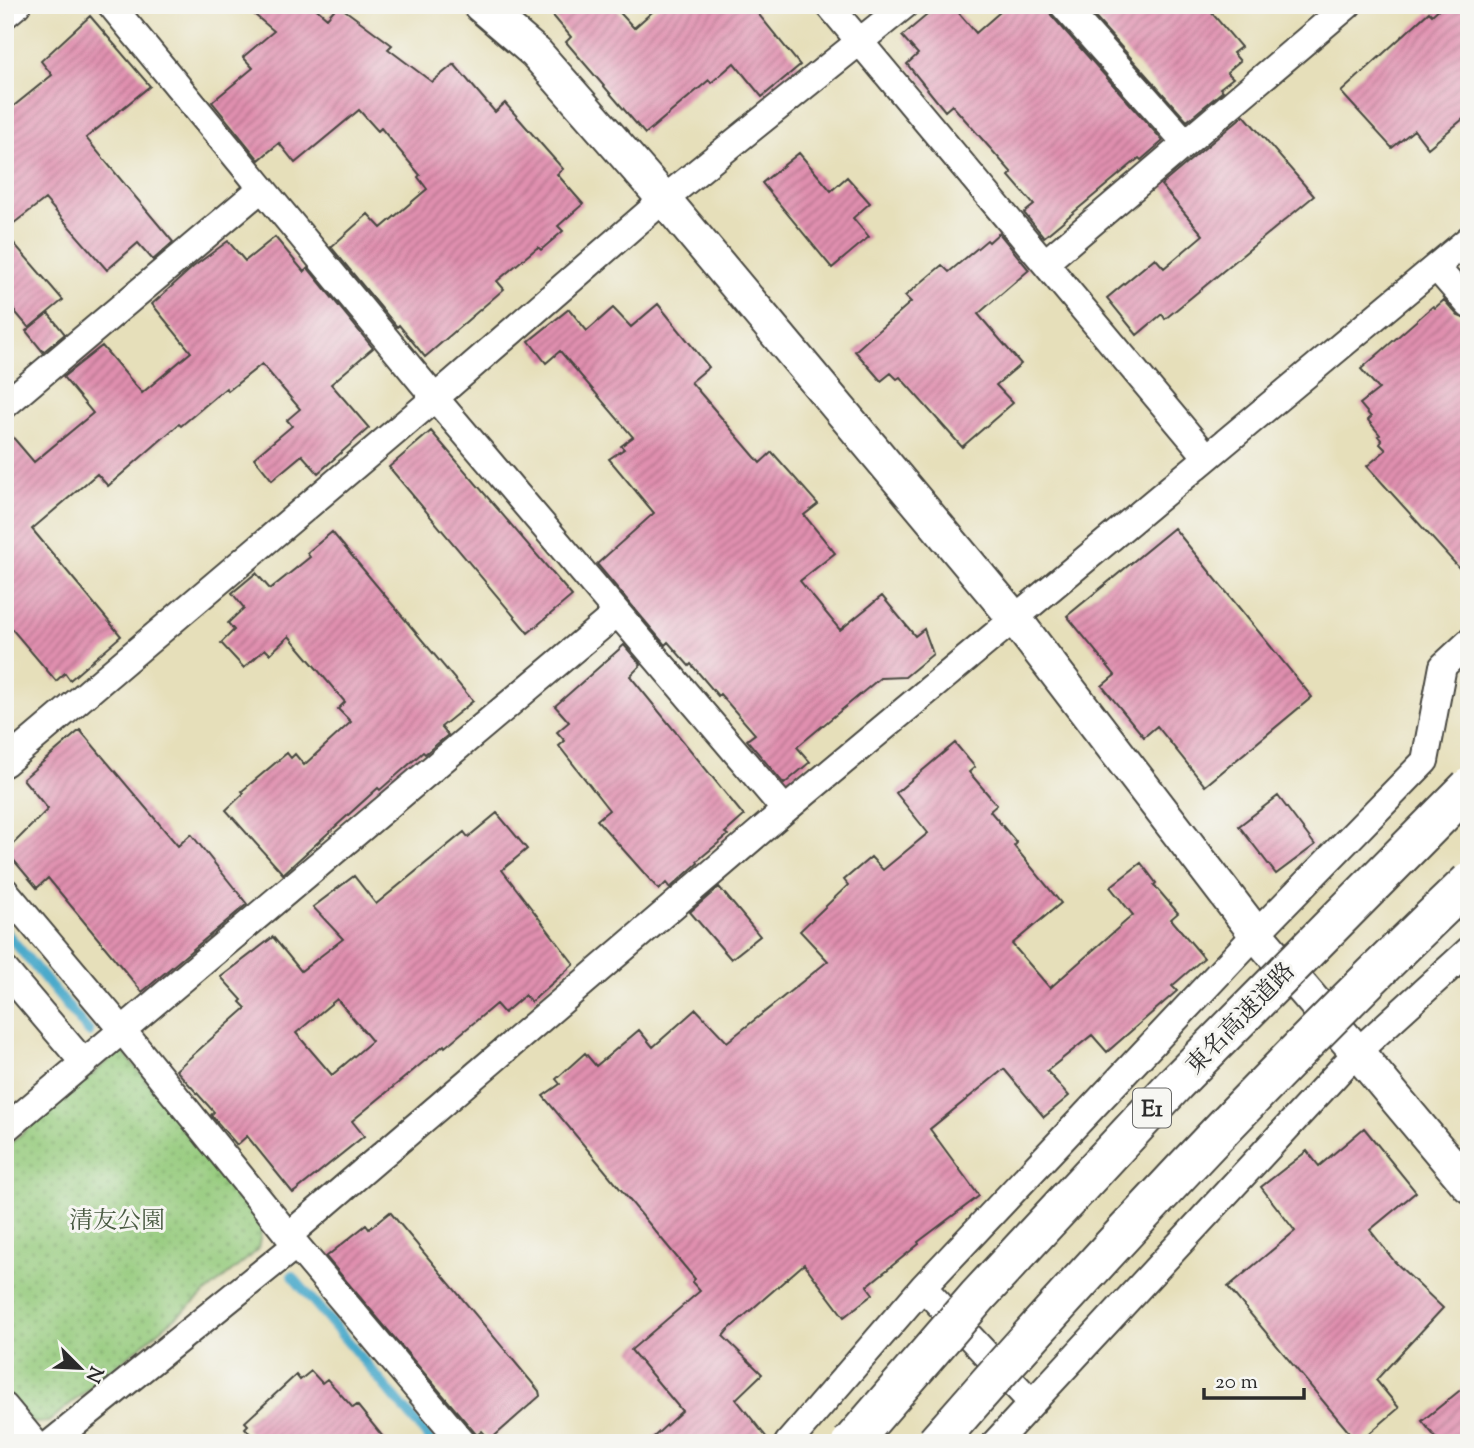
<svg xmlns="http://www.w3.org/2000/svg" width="1474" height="1448" font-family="'Sorts Mill Goudy','Noto Serif JP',serif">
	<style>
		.park { fill: url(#park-dots); stroke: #607a54; stroke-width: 2 }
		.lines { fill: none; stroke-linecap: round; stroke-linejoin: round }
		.stream { stroke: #4caacb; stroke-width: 10 }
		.building { fill: url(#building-hatch); fill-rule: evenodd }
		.minor-casing { stroke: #474640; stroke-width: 30 }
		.tertiary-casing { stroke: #474640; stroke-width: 37 }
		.minor { stroke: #fff; stroke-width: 26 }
		.tertiary { stroke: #fff; stroke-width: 33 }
		.motorway-bridge-casing { stroke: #474640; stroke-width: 42; stroke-linecap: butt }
		.motorway-bridge { stroke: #fff; stroke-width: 38 }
		.labels { text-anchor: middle; stroke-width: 6; stroke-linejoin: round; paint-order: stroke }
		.shield { fill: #f6f6f2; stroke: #686867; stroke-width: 2 }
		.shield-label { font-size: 23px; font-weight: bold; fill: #2b2b2b }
		.street-label { font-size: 24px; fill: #2b2b2b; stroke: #f6f6f2 }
		.park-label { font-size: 24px; fill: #4a5b43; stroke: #f6f6f2 }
	</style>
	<defs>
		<pattern id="park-dots" width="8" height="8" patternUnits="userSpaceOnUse" patternTransform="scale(1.75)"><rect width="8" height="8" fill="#94ca7c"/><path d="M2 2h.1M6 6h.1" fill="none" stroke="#79a466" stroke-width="1.8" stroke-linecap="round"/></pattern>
		<pattern id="building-hatch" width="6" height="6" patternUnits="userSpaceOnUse" patternTransform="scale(1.75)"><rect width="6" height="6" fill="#e08faf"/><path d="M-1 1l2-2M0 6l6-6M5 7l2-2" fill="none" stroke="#b6758f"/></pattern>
	</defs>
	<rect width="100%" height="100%" fill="#f6f6f2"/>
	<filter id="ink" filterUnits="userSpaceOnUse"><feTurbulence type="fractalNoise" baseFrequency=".0143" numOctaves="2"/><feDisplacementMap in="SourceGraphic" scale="14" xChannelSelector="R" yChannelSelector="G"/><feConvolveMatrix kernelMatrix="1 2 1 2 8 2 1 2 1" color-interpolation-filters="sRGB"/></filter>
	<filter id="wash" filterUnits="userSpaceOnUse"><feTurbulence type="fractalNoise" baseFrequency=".00686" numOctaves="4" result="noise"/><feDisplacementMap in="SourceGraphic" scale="28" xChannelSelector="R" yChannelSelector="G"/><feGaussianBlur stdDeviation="1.57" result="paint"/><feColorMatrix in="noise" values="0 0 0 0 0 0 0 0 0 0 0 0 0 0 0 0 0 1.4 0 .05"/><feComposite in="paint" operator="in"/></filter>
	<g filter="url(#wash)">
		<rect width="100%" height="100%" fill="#e6dfba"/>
		<path class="park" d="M120,1051H122L263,1220L258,1250L48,1422L31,1423L5,1392V1148Z"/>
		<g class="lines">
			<path class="stream" d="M5,931L89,1032
				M292,1276L433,1443"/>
		</g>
		<g id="blocks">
			<path class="building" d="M243,5H312L327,18L338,5L392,45L388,49L432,82L454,64L495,112L505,103L563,169L557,174L583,204L558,226L563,231L541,250L538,247L497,281L504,289L425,357L399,325L397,327L331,247L368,214L381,228L427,189L418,177L420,175L381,128L378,131L359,110L295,163L279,143L259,160L212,102L253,68L243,57L274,31Z
				M544,5H613L634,28L660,5H751L800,65L762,97L734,63L711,83L709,80L645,134L566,42L571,37Z
				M939,5H952L976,33L1008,5H1048L1051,15L1163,141L1141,160L1139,158L1044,237L1024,213L1034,205L1009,176L1012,173L952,105L945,111L907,64L918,54L902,36Z
				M1084,5H1205L1241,47L1233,53L1240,61L1227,72L1233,78L1220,88L1223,91L1187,121Z
				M1443,5H1469V114L1428,148L1414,130L1392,148L1341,92L1429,12L1432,15Z
				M90,16L150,86L86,138L173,242L153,260L138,243L107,270L45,199L5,230V113L52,75L41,61Z
				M1244,115L1314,196L1165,319L1162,314L1137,335L1107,298L1155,258L1164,268L1203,235L1161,185Z
				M799,153L831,191L847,177L870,203L853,218L869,237L832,268L762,183Z
				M5,233L63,300L29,328L5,300Z
				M999,233L1029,270L978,314L1021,364L996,385L1013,403L962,447L900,377L897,379L891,373L881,381L855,351L911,302L905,296L942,265L949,272L987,240L989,242Z
				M275,237L304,272L308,268L373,348L331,384L369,428L318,473L302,455L272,480L254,458L292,426L287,420L300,409L262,364L228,391L226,388L181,426L179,424L108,486L97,474L32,529L121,636L70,680L65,673L56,681L5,621V428L34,462L93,413L63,377L102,346L142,393L191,352L152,304L193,267L228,241L245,261Z
				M1444,300L1458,316L1469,320V579L1367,466L1386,450L1380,444L1382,441L1378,436L1380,435L1368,420L1371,417L1360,404L1379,389L1361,369L1433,306L1435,308Z
				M658,304L709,367L691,382L760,463L772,452L818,504L804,515L835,553L800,581L840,630L882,596L915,636L924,629L933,654L905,677L880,678L797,747L810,762L784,784L747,740L755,734L720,694L718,696L691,664L689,666L668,642L665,645L597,564L654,513L609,459L624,449L621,446L633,437L560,351L546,363L529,341L569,309L587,331L613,308L631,327Z
				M48,313L65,334L43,352L26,331Z
				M431,431L572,596L528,633L389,467Z
				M1174,528L1312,697L1205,786L1157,726L1144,737L1102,686L1115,675L1067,616Z
				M332,532L473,701L441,727L448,735L425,754L423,752L380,790L378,788L283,874L226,810L244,793L242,791L287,753L291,758L295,754L304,765L351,722L338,709L345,702L289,636L270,654L265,649L244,668L221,643L234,630L228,623L244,608L232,593L256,573L270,589L310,557L307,553Z
				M624,645L641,665L630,676L744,816L725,833L728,835L697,861L698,863L670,888L666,883L659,890L597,820L609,810L559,746L565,741L557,732L569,722L555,706Z
				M80,730L178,846L191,834L247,904L142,992L48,878L37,888L6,851L48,809L23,779Z
				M955,743L975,767L969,772L997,805L990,811L1017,843L1014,846L1061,903L1012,944L1050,988L1133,915L1110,887L1141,863L1156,883L1154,885L1178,913L1171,919L1204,958L1172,986L1177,991L1107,1052L1092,1035L1047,1071L1069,1096L1044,1117L1004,1069L930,1129L979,1196L918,1242L919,1244L867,1286L873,1294L844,1317L804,1264L728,1330L723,1336L762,1374L736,1399L771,1443H647L682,1411L631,1350L700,1291L692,1282L695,1279L543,1096L560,1084L556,1079L585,1053L596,1066L639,1030L653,1047L696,1009L727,1042L828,961L800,931L848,885L844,880L871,857L883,870L928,833L896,793Z
				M1278,796L1315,845L1276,874L1239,826Z
				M497,813L527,849L502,870L574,964L531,1002L525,995L504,1013L496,1004L445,1047L444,1045L352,1121L364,1136L293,1193L247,1136L237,1145L211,1115L214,1112L176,1070L246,1008L240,1002L242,1000L221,977L273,937L301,971L343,939L313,907L354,876L376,904L464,832L468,837ZM337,999L372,1041L332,1075L296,1033Z
				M719,887L760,936L731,959L690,912Z
				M1364,1128L1416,1192L1370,1230L1395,1262L1443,1308L1376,1380L1399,1408L1358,1443L1228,1287L1295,1231L1261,1187L1307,1151L1319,1166Z
				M390,1212L539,1391L540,1396L490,1440L482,1431L477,1435L475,1433L326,1257L366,1225L369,1229Z
				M311,1371L322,1383L327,1379L353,1408L357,1405L388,1443H258L245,1428L248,1425L245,1422L296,1375L300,1380Z
				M1469,1383V1443H1440L1422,1421Z"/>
		</g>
	</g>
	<g filter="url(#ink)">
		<use href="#blocks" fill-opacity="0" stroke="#474640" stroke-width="2"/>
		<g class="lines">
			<g class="minor-casing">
				<path id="minor" d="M111,5L435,398L785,810
					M829,5L1207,457
					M1063,5L1186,143
					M5,15L17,5
					M1046,262L1348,5
					M1436,267L1469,305
					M5,405L262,188
					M5,763L435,398L664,199L905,5
					M5,891L123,1031L296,1245L463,1443
					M5,970L84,1063
					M5,1129L617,613
					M289,1235L785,810L1469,239
					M923,1287L1031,1402
					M5,1407L35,1443
					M51,1443L296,1245
					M788,1443L923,1287L1256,934L1425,761L1443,666L1469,642
					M995,1443L1357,1052L1469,950"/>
			</g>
			<g class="tertiary-casing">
				<path id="tertiary" d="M480,5L536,53L664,199L1015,619L1256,934L1357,1052L1469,1186"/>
			</g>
			<use href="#minor" class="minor"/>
			<use href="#tertiary" class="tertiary"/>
			<g class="motorway-bridge-casing">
				<path id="motorway-bridge" d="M851,1443L978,1296L1175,1084L1469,787
					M936,1443C1105,1249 1282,1060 1469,882"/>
			</g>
			<use href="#motorway-bridge" class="motorway-bridge"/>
		</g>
	</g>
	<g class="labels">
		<rect class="shield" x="1133" y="1088.5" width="38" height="39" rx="5"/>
		<g class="shield-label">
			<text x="1152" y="1116">E1</text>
		</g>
		<g class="street-label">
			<text transform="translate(1240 1018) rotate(-46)" y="8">東名高速道路</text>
		</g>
		<g class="park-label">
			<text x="117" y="1228">清友公園</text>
		</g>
	</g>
	<rect width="1474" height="1448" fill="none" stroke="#f6f6f2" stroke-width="28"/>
	<g transform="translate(80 1368) rotate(114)" stroke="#f6f6f2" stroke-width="5" paint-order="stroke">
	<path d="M0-5L12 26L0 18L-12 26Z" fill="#2b2b2b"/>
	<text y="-10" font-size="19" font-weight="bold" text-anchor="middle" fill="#2b2b2b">N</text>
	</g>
	<path d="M1204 1388v10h100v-10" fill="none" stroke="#2b2b2b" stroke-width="3.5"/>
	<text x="1215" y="1388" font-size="21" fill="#2b2b2b" stroke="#f6f6f2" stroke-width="5" paint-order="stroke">20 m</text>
</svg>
